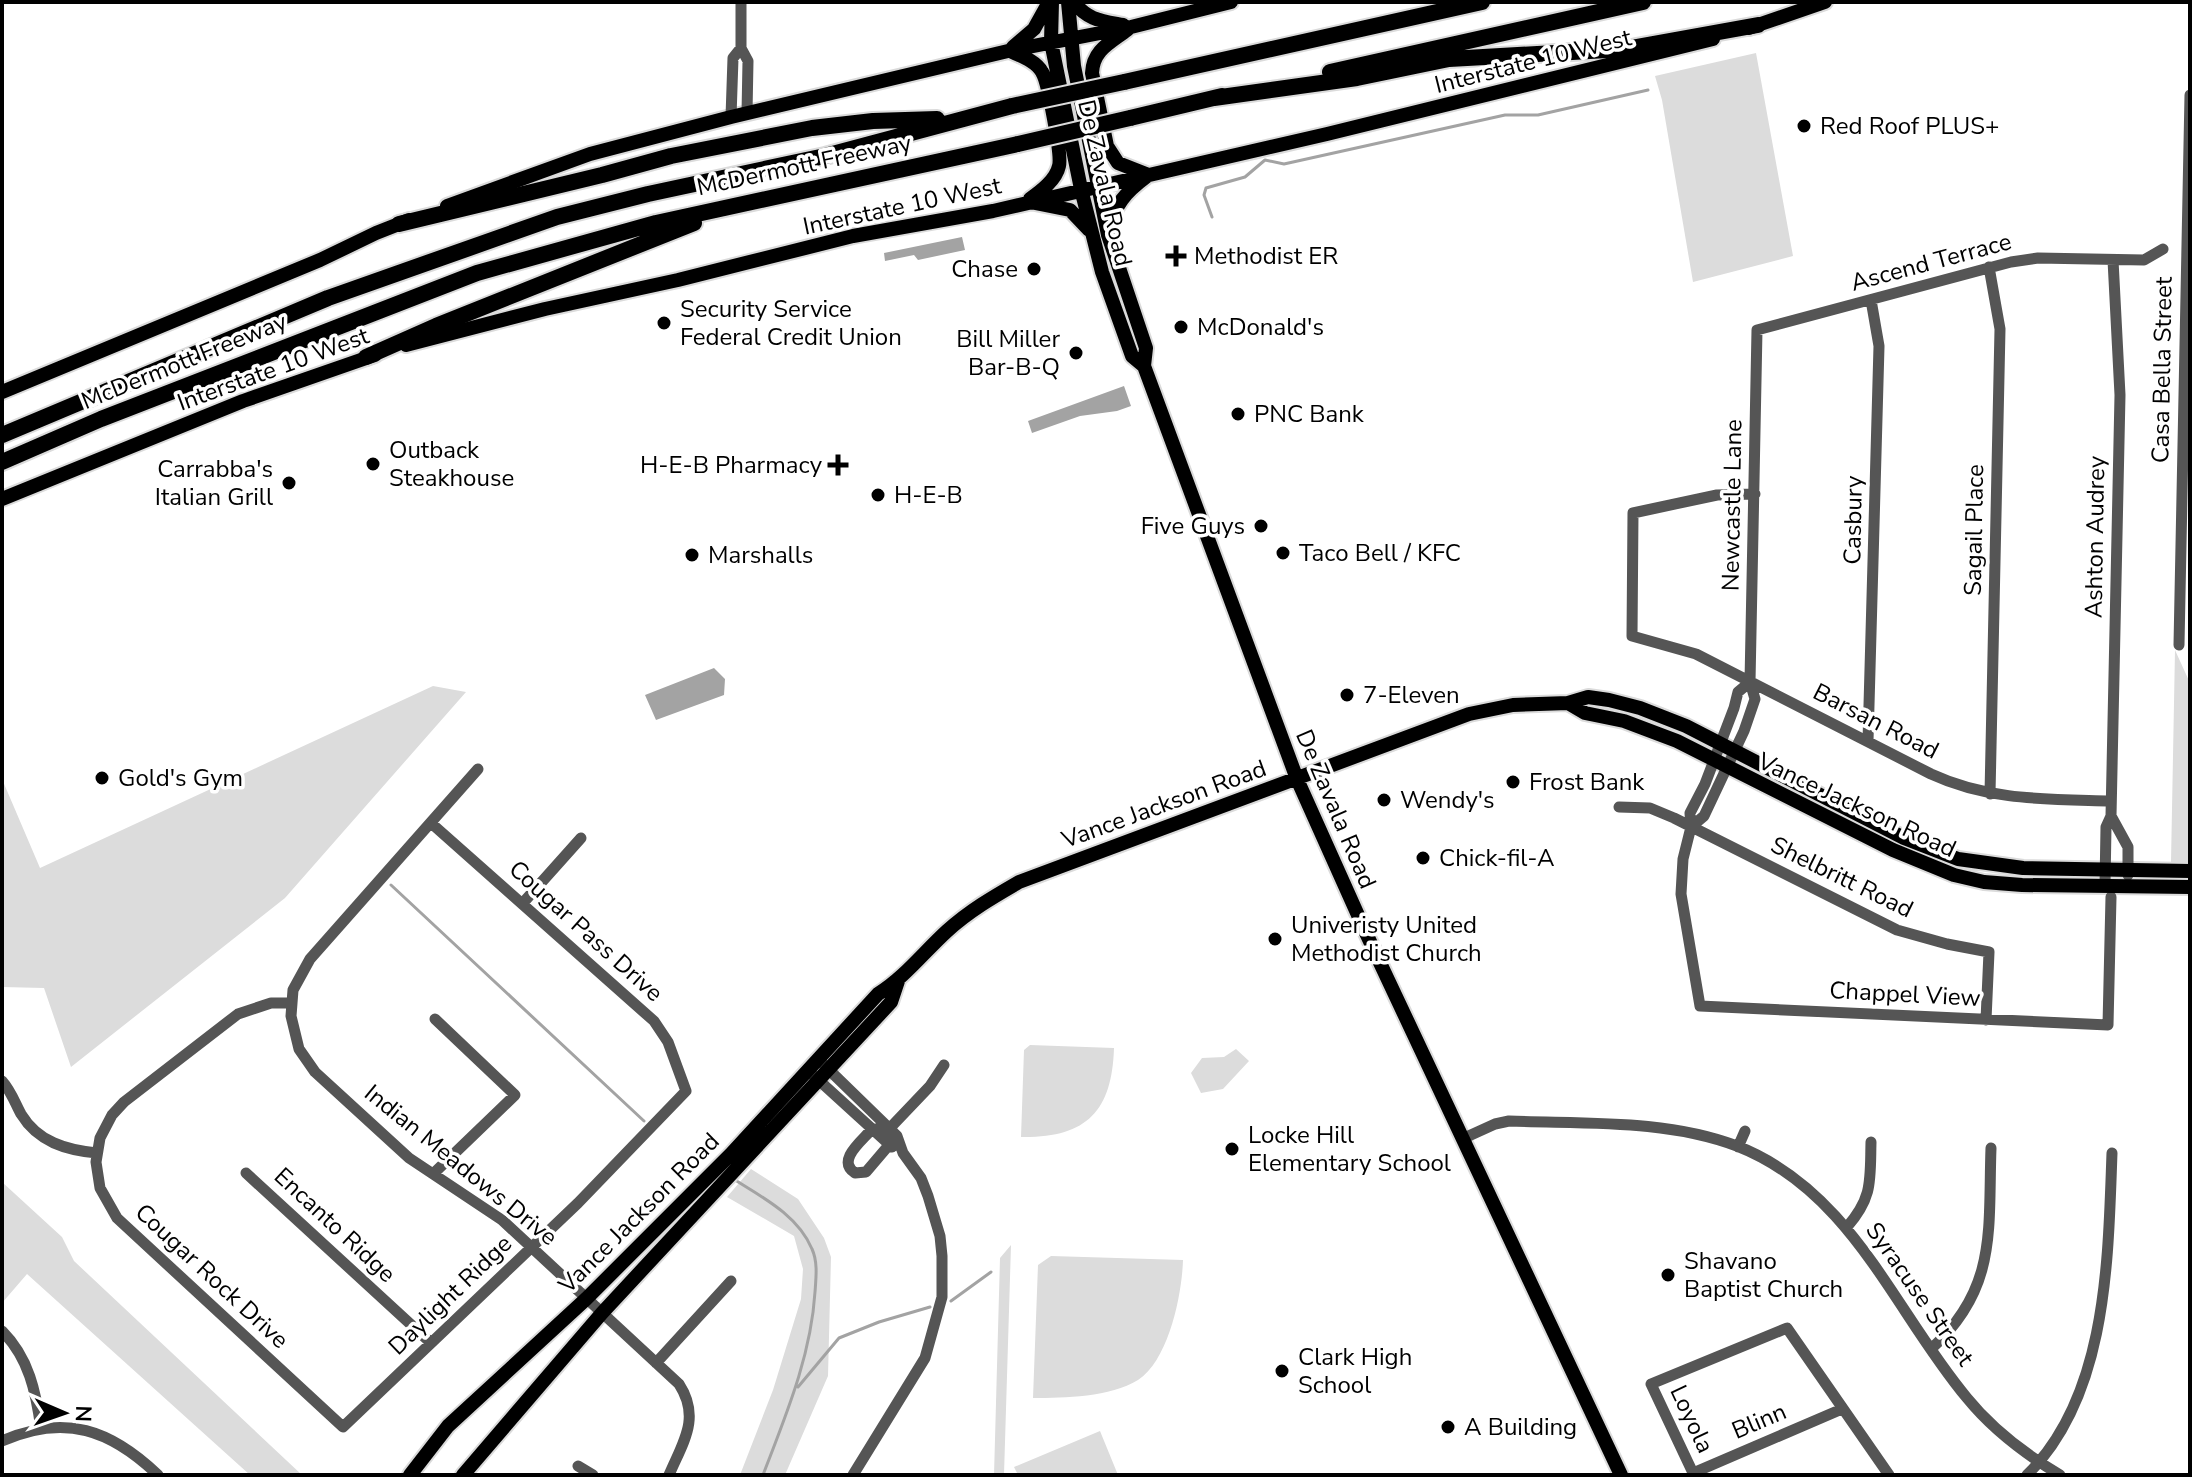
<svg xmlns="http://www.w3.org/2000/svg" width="2192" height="1477" font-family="'Nunito Sans',sans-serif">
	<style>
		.green { fill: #dcdcdc }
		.water { fill: #a3a3a3 }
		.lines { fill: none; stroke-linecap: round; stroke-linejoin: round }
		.stream { stroke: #a3a3a3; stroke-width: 3 }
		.major-casing { stroke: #dbdbdb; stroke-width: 18 }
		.highway-casing { stroke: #dbdbdb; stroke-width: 20 }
		.minor { stroke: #555; stroke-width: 11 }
		.major { stroke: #000; stroke-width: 14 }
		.highway { stroke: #000; stroke-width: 16 }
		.highway-bridge-casing { stroke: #dbdbdb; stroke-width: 20; stroke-linecap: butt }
		.highway-bridge { stroke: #000; stroke-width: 16 }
		.poi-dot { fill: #000; stroke: #fff; stroke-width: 3 }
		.labels { text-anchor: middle; stroke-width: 7; stroke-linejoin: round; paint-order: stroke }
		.street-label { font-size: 24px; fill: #000; stroke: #fff }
		.poi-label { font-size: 24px; fill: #000; stroke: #fff; text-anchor: start }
	</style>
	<rect width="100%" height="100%" fill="#fff"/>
	<path class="green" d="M1756,53L1793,256L1693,282L1662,100L1655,76Z
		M2175,650L2190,683V862H2171Z
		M433,686L466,692L285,898L71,1067L44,988L2,987V779L40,868Z
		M1030,1045L1114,1048C1112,1112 1086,1138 1021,1137L1024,1050Z
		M1236,1049L1249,1061L1223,1089L1201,1093L1191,1073L1202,1058L1224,1057Z
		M751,1169L798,1199L824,1238L831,1257L828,1376L785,1475H740L773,1390L801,1299L803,1269L794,1236L727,1197Z
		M2,1182L62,1237L74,1261L302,1475H250L27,1274L2,1303Z
		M1011,1245L1004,1475H994L1000,1258Z
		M1051,1256L1183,1260C1182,1294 1169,1360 1138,1380C1110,1397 1065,1398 1033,1398L1038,1265Z
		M1100,1431L1118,1475H1018L1014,1467Z"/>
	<path class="water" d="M962,237L965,250L918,260L914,255L885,261L884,253Z
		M1124,386L1131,406L1117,411L1080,416L1032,433L1028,421Z
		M714,668L725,679L724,695L656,720L645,695Z"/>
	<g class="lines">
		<path class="stream" d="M1212,217L1204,195L1206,188L1245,177L1265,160L1284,164L1505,115H1538L1648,90
			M391,885L644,1121
			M735,1180C764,1198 798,1216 812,1249C818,1262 816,1278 815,1292C811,1356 786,1415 763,1475
			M951,1301L991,1272
			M798,1387L839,1338L879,1322L930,1307"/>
		<g class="major-casing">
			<path id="major" d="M1052,2L1051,42L1081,189L1102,272L1132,356L1144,366
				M1068,2L1074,66L1108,235L1146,348L1144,366L1297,779L1366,933L1621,1475
				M1074,2C1087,20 1102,21 1123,25
				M1749,28L1825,2
				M1127,30C1110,43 1093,50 1092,73L1107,146L1118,163L1146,174
				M1013,47L1034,29L1049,2
				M1010,51C1021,56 1036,61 1042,72C1048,81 1062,155 1059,166C1056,180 1041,191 1030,199
				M1035,203L1070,210L1089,230
				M447,206L590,154L731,117L1008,51L1131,27L1231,2
				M1109,230C1114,205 1126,192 1146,177
				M406,345L545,309L678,280L853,236L993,211L1327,134L1713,39
				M2,392L320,260L376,233L409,220
				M2,499L243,401L375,355
				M1568,703L1585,713L1624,721L1677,741L1893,850L1954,875L1984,882L2022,885L2190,887
				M410,1475L448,1426L586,1299L731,1154L878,994C905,977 923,953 947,931C969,911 993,897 1019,882L1469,714L1513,705L1568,703L1588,697L1609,700L1640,708L1686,726L1904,838L1958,859L2023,868L2190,871
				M463,1475L602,1313L891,1002L898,981"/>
		</g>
		<g class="highway-casing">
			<path id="highway" d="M1330,72L1643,2
				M1124,82L1482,2
				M1214,98L1357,78L1449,59L1625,49L1758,25
				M1130,118L1222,96
				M399,224L602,175L671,156L812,128L873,121L937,119
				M366,357L436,326L694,223
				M2,435L328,298L557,217L648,194L825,156L1012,106
				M2,462L101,419L477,273L656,223L1018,144"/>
		</g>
		<path class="minor" d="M741,2V48L748,61L747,113
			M731,117L733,58L741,48
			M1989,267L2000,329L1990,794
			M1755,494L1717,495L1633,513L1632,636L1696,654L1931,774C1989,801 2048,799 2111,801
			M2179,645L2190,95
			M1750,682L1738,692L1734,708L1705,784L1690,813L1691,827L1683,859L1681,894L1700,1006L2108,1025L2111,897
			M1868,741L1879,346L1871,300
			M478,769L310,959L293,990L291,1016L299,1049L315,1072L409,1158L502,1220L679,1384C701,1418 683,1442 669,1475
			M1619,807L1650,808L1674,818L1897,930L1947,944L1989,952L1986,1020
			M2111,816L2128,847V875
			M1691,827L1704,816L1744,731L1755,699L1750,682L1757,330L2011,262L2038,258L2144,260L2163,249
			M2105,885L2106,827L2111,816L2120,395L2113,260
			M522,904L581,838
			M291,1003H271L238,1014L124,1102L112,1115L100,1138L96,1162L100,1188L117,1218L343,1427L578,1203L686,1091L668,1042L654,1021L431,823
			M823,1064L897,1136L903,1153L921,1178L928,1196L940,1236L942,1256V1297L925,1358L853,1475
			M813,1075L892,1147
			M2,1081C11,1091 15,1103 21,1114C38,1142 66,1150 97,1153
			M890,1128L872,1129C862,1141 836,1160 855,1173L866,1172L889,1145L890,1128L930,1086L944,1065
			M1462,1139L1495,1124L1509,1121C1584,1124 1666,1119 1737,1146C1852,1191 1894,1311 1967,1398C1993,1430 2025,1454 2060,1475
			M1738,1147L1745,1131
			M246,1173L431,1343
			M433,1174L515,1095L435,1019
			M1847,1227C1873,1197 1870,1181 1871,1142
			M2,1331C29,1358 36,1392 41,1429
			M1931,1349C1998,1288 1988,1230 1991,1148
			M656,1363L731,1281
			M1842,1409L1693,1473L1651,1384L1787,1328L1889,1475
			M2,1441C65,1413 111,1430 158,1475
			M578,1466L593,1475
			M2027,1475C2108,1395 2108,1259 2112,1153"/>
		<use href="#major" class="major"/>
		<use href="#highway" class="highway"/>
		<g class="highway-bridge-casing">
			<path id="highway-bridge" d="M1012,106L1124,82
				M1018,144L1130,118"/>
		</g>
		<use href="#highway-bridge" class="highway-bridge"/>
	</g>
	<g class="poi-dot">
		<circle cx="1804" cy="126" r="8"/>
		<path d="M1172 244h8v8h8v8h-8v8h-8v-8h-8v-8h8z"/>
		<circle cx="1034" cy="269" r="8"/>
		<circle cx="664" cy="323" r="8"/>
		<circle cx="1181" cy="327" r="8"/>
		<circle cx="1076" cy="353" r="8"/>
		<circle cx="1238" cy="414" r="8"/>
		<circle cx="373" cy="464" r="8"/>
		<path d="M834 453h8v8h8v8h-8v8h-8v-8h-8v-8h8z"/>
		<circle cx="289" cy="483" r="8"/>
		<circle cx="878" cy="495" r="8"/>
		<circle cx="1261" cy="526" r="8"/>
		<circle cx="1283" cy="553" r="8"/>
		<circle cx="692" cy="555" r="8"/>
		<circle cx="1347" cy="695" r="8"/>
		<circle cx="102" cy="778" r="8"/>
		<circle cx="1513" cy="782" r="8"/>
		<circle cx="1384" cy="800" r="8"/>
		<circle cx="1423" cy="858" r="8"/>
		<circle cx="1275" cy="939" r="8"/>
		<circle cx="1232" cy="1149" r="8"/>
		<circle cx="1668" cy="1275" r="8"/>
		<circle cx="1282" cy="1371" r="8"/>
		<circle cx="1448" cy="1427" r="8"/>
	</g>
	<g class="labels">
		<g class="street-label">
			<text transform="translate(1533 61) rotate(-14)" y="8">Interstate 10 West</text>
			<text transform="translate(804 165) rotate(-12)" y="8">McDermott Freeway</text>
			<text transform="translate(1105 183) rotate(77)" y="8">De Zavala Road</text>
			<text transform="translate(902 206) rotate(-12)" y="8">Interstate 10 West</text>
			<text transform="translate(1931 262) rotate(-15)" y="8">Ascend Terrace</text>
			<text transform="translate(184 361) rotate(-22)" y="8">McDermott Freeway</text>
			<text transform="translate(273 369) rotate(-20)" y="8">Interstate 10 West</text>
			<text transform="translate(2162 370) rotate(-89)" y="8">Casa Bella Street</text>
			<text transform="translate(1732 505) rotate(-89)" y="8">Newcastle Lane</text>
			<text transform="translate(1853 520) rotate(-89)" y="8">Casbury</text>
			<text transform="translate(1974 530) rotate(-89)" y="8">Sagail Place</text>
			<text transform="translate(2095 537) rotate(-89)" y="8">Ashton Audrey</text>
			<text transform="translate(1876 721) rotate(27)" y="8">Barsan Road</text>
			<text transform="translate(1164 804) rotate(-20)" y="8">Vance Jackson Road</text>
			<text transform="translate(1857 805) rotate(25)" y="8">Vance Jackson Road</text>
			<text transform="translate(1336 809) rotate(67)" y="8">De Zavala Road</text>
			<text transform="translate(1842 877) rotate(26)" y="8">Shelbritt Road</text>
			<text transform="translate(586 931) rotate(42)" y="8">Cougar Pass Drive</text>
			<text transform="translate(1905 994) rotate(3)" y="8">Chappel View</text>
			<text transform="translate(461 1165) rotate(39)" y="8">Indian Meadows Drive</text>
			<text transform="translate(639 1213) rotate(-45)" y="8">Vance Jackson Road</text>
			<text transform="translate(335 1225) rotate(43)" y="8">Encanto Ridge</text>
			<text transform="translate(212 1276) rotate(43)" y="8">Cougar Rock Drive</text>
			<text transform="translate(1920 1294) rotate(55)" y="8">Syracuse Street</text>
			<text transform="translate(450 1295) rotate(-44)" y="8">Daylight Ridge</text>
			<text transform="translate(1692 1419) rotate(65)" y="8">Loyola</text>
			<text transform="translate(1759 1421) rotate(-23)" y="8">Blinn</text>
		</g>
		<g class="poi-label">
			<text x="1820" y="134">Red Roof PLUS+</text>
			<text x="1194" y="264">Methodist ER</text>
			<text x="1018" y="277" text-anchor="end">Chase</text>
			<text x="680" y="317">Security Service<tspan x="680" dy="28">Federal Credit Union</tspan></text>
			<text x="1197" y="335">McDonald's</text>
			<text x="1060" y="347" text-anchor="end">Bill Miller<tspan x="1060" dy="28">Bar-B-Q</tspan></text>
			<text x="1254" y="422">PNC Bank</text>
			<text x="389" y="458">Outback<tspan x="389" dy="28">Steakhouse</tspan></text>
			<text x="822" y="473" text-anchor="end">H-E-B Pharmacy</text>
			<text x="273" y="477" text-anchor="end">Carrabba's<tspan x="273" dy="28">Italian Grill</tspan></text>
			<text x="894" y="503">H-E-B</text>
			<text x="1245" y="534" text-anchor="end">Five Guys</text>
			<text x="1299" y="561">Taco Bell / KFC</text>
			<text x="708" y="563">Marshalls</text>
			<text x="1363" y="703">7-Eleven</text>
			<text x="118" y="786">Gold's Gym</text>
			<text x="1529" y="790">Frost Bank</text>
			<text x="1400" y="808">Wendy's</text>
			<text x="1439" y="866">Chick-fil-A</text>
			<text x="1291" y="933">Univeristy United<tspan x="1291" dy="28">Methodist Church</tspan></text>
			<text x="1248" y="1143">Locke Hill<tspan x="1248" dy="28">Elementary School</tspan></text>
			<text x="1684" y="1269">Shavano<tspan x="1684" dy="28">Baptist Church</tspan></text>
			<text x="1298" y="1365">Clark High<tspan x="1298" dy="28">School</tspan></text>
			<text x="1464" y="1435">A Building</text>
		</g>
	</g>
	<rect width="2192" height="1477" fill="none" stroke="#000000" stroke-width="8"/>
	<g transform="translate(64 1413) rotate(92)" stroke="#ffffff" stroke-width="6" paint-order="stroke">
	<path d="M0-6L14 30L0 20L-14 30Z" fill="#000000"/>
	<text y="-12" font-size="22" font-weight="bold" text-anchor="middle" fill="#000000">N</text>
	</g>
</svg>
